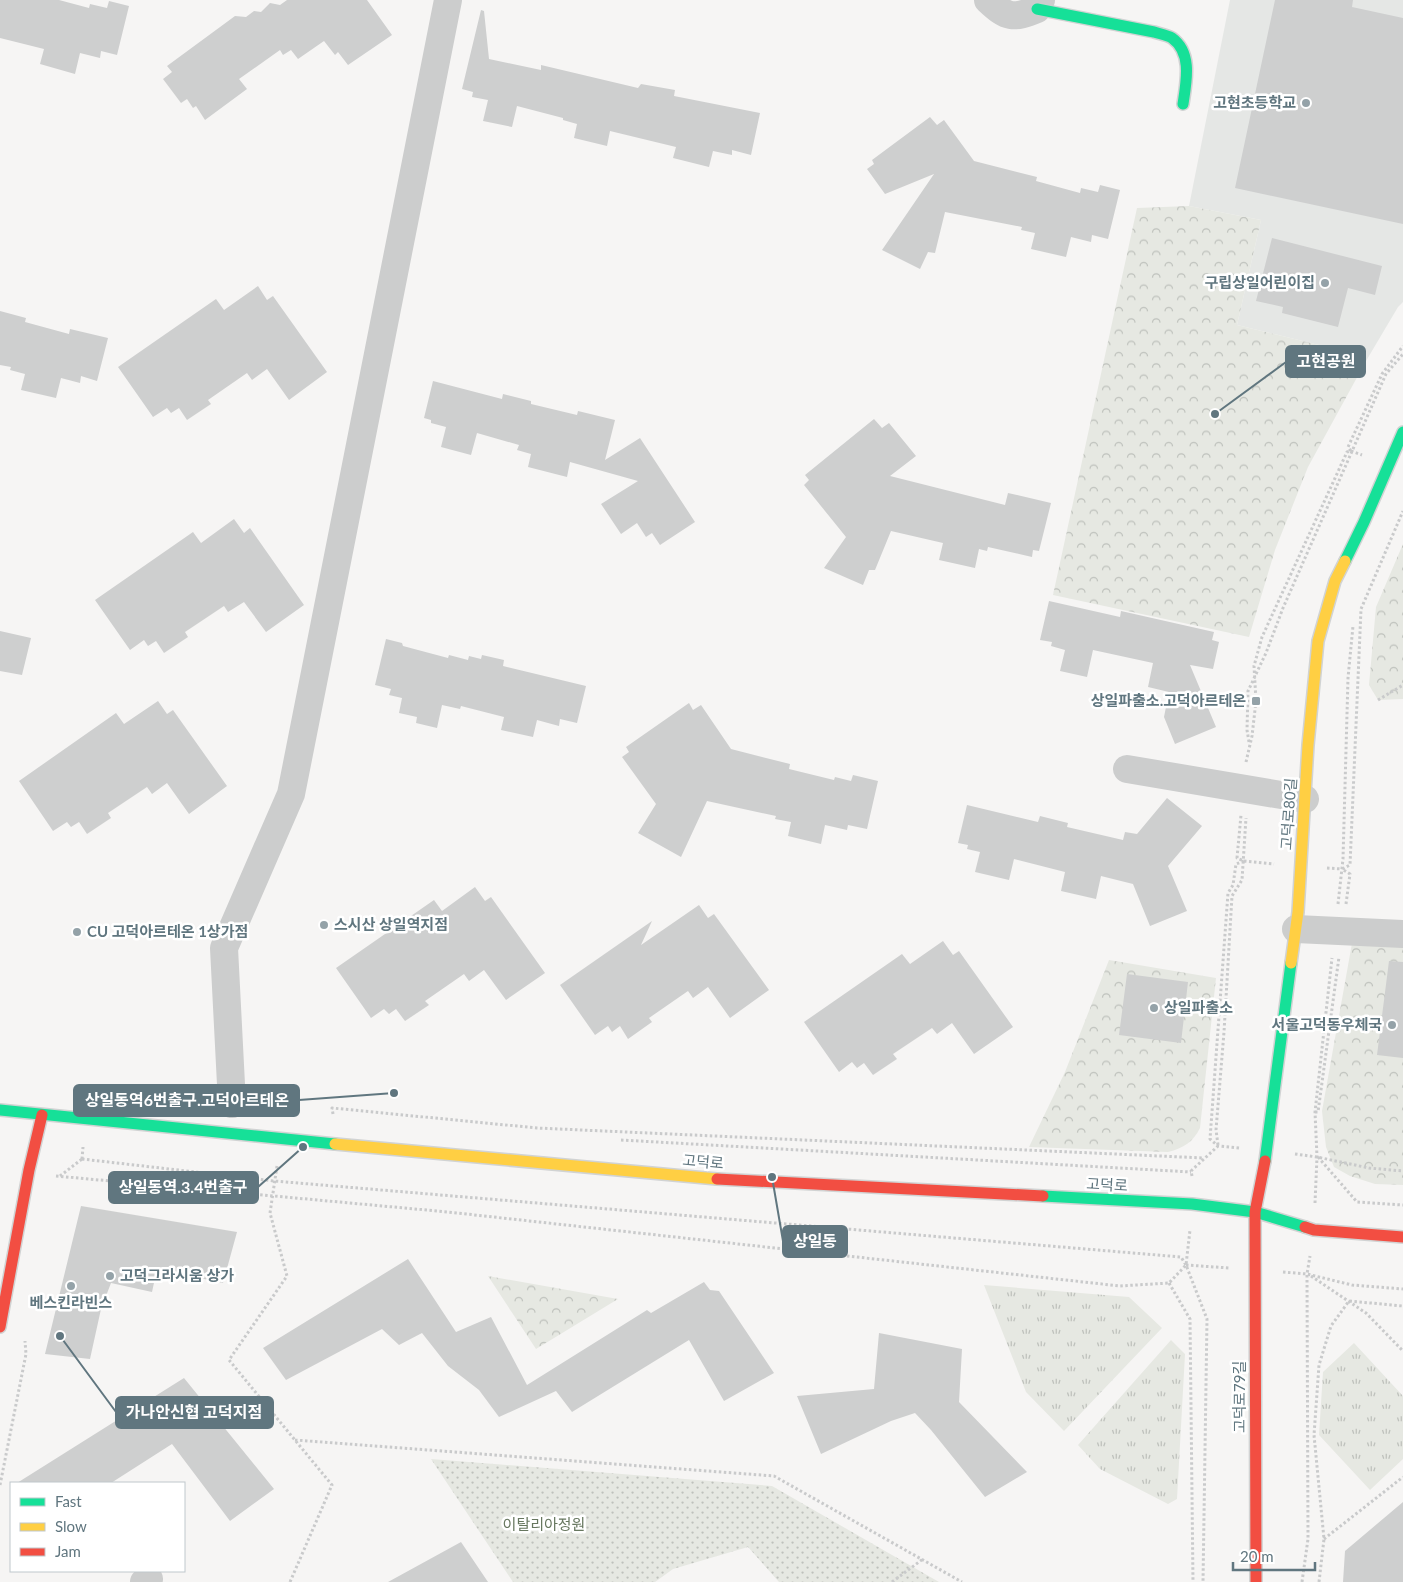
<svg xmlns="http://www.w3.org/2000/svg" width="1403" height="1582" font-family="Lato,'Noto Sans KR',sans-serif">
	<style>
		.built { fill: #e5e7e5 }
		.grass { fill: url(#grass-tufts) }
		.park { fill: url(#park-crowns) }
		.garden { fill: url(#garden-dots) }
		.building { fill: #cecfcf }
		.lines { fill: none; stroke-linecap: round; stroke-linejoin: round }
		.fast-casing { stroke: #d1d3d3; stroke-width: 14 }
		.slow-casing { stroke: #d1d3d3; stroke-width: 14 }
		.jam-casing { stroke: #d1d3d3; stroke-width: 14 }
		.path { stroke: #c9cacb; stroke-width: 3; stroke-dasharray: 2.5 2.5; stroke-linecap: butt }
		.street { stroke: #cccdcd; stroke-width: 28 }
		.fast { stroke: #16e098; stroke-width: 11 }
		.slow { stroke: #ffcf43; stroke-width: 11 }
		.jam { stroke: #f24e42; stroke-width: 11 }
		.poi-dot { fill: #94a2a8; stroke: #fff; stroke-width: 2 }
		.labels { text-anchor: middle; stroke-width: 5; stroke-linejoin: round; paint-order: stroke }
		.poi-label { font-size: 15px; font-weight: bold; fill: #60767f; stroke: #fff; text-anchor: end }
		.street-label { font-size: 15px; fill: #60767f; stroke: #fff }
		.park-label { font-size: 15px; fill: #67775f; stroke: #fff }
		.leader { fill: none; stroke: #60767f; stroke-width: 2 }
		.callout-dot { fill: #60767f; stroke: #fff; stroke-width: 2 }
		.callout { fill: #60767f; stroke: #60767f; stroke-width: 2 }
		.callout-label { font-size: 16px; text-anchor: middle; font-weight: bold; fill: #fff }
	</style>
	<defs>
		<pattern id="grass-tufts" width="24" height="20" patternUnits="userSpaceOnUse" patternTransform="scale(1.25)"><rect width="24" height="20" fill="#e6e8e2"/><path d="M3 7l-1-3M5 7V3M7 7l1-3M15 17l-1-3M17 17v-4M19 17l1-3" fill="none" stroke="#bec1bc"/></pattern>
		<pattern id="park-crowns" width="20" height="18" patternUnits="userSpaceOnUse" patternTransform="scale(1.25)"><rect width="20" height="18" fill="#e6e8e2"/><path d="M2 6a3 3 0 1 1 6 0M12 15a3 3 0 1 1 6 0" fill="none" stroke="#bec1bc"/></pattern>
		<pattern id="garden-dots" width="8" height="8" patternUnits="userSpaceOnUse" patternTransform="scale(1.25)"><rect width="8" height="8" fill="#e6e8e2"/><path d="M2 2h.1M6 6h.1" fill="none" stroke="#bec1bc" stroke-width="1.8" stroke-linecap="round"/></pattern>
	</defs>
	<rect width="100%" height="100%" fill="#f6f5f4"/>
	<path class="built" d="M1230,0H1403V302L1398,307L1366,361L1319,345L1237,325L1261,220L1189,206Z"/>
	<path class="grass" d="M984,1285L1129,1297L1162,1328L1064,1431L1026,1392Z
		M1171,1340L1185,1354L1177,1499L1168,1504L1100,1469L1078,1445Z
		M1354,1343L1403,1396V1459L1370,1490L1319,1435L1323,1372Z"/>
	<path class="park" d="M1189,206L1261,220L1237,325L1319,345L1366,361L1308,467L1275,550L1249,637L1053,595L1137,208Z
		M1403,544V699L1378,700L1369,685L1376,607Z
		M1354,932L1403,939V1185L1375,1184L1350,1176L1334,1167L1326,1147L1322,1111Z
		M1109,960L1216,978L1200,1128C1193,1142 1184,1148 1168,1152L1029,1147L1065,1072Z
		M488,1276L618,1299L536,1349Z"/>
	<path class="garden" d="M431,1459L772,1486L939,1582H779L748,1547L673,1569L655,1582H513Z"/>
	<path class="building" d="M0,0H59L89,8L90,4L107,8L109,1L129,6L117,55L101,51L100,58L80,53L75,74L40,64L44,49L0,38Z
		M287,0H367L392,35L348,65L338,52L335,55L324,41L298,59L291,50L283,55L280,50L239,79L247,89L205,120L196,106L193,108L187,99L181,103L163,79L172,72L167,66L235,16L246,17L254,11L261,12L270,3L280,5Z
		M1275,0H1353L1352,7L1403,18V224L1235,188Z
		M481,10L484,11L489,59L541,70V65L638,88L641,84L675,90L674,96L760,113L751,155L732,150V155L713,151L709,167L673,158L676,147L610,131L607,146L574,138L577,124L563,120V118L517,106L512,127L483,121L488,100L472,97L473,92L462,89Z
		M930,117L937,125L944,120L974,161L1037,177L1036,181L1080,193L1081,188L1098,192L1100,185L1120,190L1108,239L1092,235L1091,242L1071,237L1066,257L1031,249L1035,233L1021,230L1022,227L945,212L935,253L928,252L920,269L882,250L934,174L885,194L867,169L874,164L872,160Z
		M1272,238L1382,266L1375,295L1348,288L1338,327L1282,313L1283,307L1256,301Z
		M258,286L267,300L273,296L327,372L289,400L267,369L252,380L247,373L208,400L211,404L187,420L179,408L171,413L167,408L153,417L118,367L216,299L224,310Z
		M0,311L26,318L25,322L69,334L70,329L108,338L97,381L81,376L80,383L61,378L56,398L21,390L25,374L10,370L11,367L0,365Z
		M433,381L502,399L503,394L531,401V404L577,415L578,411L615,420L605,460L640,438L695,522L660,545L652,533L646,537L637,523L621,534L601,504L638,481L570,462L567,477L528,467L531,454L517,450L519,445L477,433L471,455L441,447L446,427L431,423V420L424,418Z
		M874,419L882,428L889,423L916,456L890,476L1005,505L1008,493L1051,503L1039,551L1033,550L1032,557L988,547L987,551L979,549L975,568L939,560L943,543L891,531L875,570H869L863,585L824,568L846,537L804,485L809,480L805,475Z
		M234,519L244,533L250,528L304,605L266,632L244,602L228,612L224,606L185,632L188,637L164,653L156,641L148,646L144,640L130,650L95,600L193,532L201,543Z
		M1049,601L1120,617L1121,611L1214,632L1212,640L1219,642L1213,669L1190,665L1216,727L1175,744L1164,717L1169,692L1148,687L1153,663L1093,650L1087,677L1060,671L1065,650L1051,646L1052,642L1040,640Z
		M0,631L31,638L22,675L0,671Z
		M386,639L402,643L403,646L448,658L449,655L468,660L469,656L481,659L482,655L504,660L503,666L586,686L577,723L560,719L559,726L537,720L533,737L501,730L504,717L461,706L460,709L442,705L437,728L416,723L417,717L399,713L402,698L389,695L391,689L375,685Z
		M158,701L167,714L173,710L227,786L189,814L167,783L152,794L147,787L108,813L111,818L87,834L79,822L71,827L67,822L53,831L19,781L116,713L124,724Z
		M689,703L693,710L701,705L731,749L790,764L789,769L834,780L835,777L851,781L853,775L878,781L867,829L848,825L847,830L825,825L821,844L788,836L791,822L775,819L776,816L707,801L681,857L638,833L656,804L622,757L629,752L626,747Z
		M1167,798L1202,826L1168,866L1187,911L1150,926L1133,884L1101,876L1096,899L1061,891L1065,872L1014,859L1009,880L975,872L980,852L967,849L968,845L958,843L967,805L1038,822L1040,816L1068,823L1067,827L1123,840L1125,832L1137,834Z
		M475,887L485,901L491,897L545,973L506,1000L484,970L469,981L464,974L425,1001L429,1005L405,1021L396,1009L389,1014L384,1009L371,1018L336,968L434,900L442,911Z
		M699,905L708,918L714,914L769,990L730,1018L708,987L693,998L688,991L649,1018L652,1022L628,1039L620,1026L612,1032L608,1026L595,1035L560,985L652,921L641,945Z
		M943,941L953,955L959,951L1013,1027L974,1054L952,1023L937,1034L932,1028L893,1054L897,1059L873,1075L864,1063L857,1068L852,1062L839,1072L804,1022L902,954L910,964Z
		M1389,961L1403,962V1058L1377,1055Z
		M1127,974L1188,982L1181,1043L1119,1035Z
		M81,1206L237,1232L223,1283L157,1269L152,1292L111,1283L101,1309L90,1359L45,1354Z
		M408,1259L456,1332L491,1317L527,1385L647,1310L651,1313L704,1282L710,1290L719,1291L774,1373L724,1401L689,1340L572,1412L556,1391L499,1417L479,1390L448,1366L422,1333L399,1345L382,1329L286,1380L263,1348Z
		M879,1333L962,1349L959,1402L1027,1472L985,1497L931,1430L915,1413L891,1421L821,1454L797,1396L874,1389Z
		M184,1378L274,1489L230,1521L172,1444L111,1483H17Z
		M1403,1502V1582H1343L1345,1551Z
		M461,1542L488,1582H388Z"/>
	<g class="lines">
		<g class="fast-casing">
			<path id="fast" d="M1037,9L1154,32C1160,34 1167,35 1172,38C1193,53 1186,83 1183,104
				M1345,561L1364,522L1403,432
				M0,1110L335,1144
				M1265,1161L1291,963
				M1043,1196L1192,1204L1255,1212L1305,1227"/>
		</g>
		<g class="slow-casing">
			<path id="slow" d="M1291,963L1298,912L1308,745L1318,641L1335,581L1345,561
				M335,1144L717,1179"/>
		</g>
		<g class="jam-casing">
			<path id="jam" d="M717,1179L1043,1196
				M1305,1227L1314,1230L1403,1237
				M0,1327L29,1170L42,1115
				M1256,1582L1255,1212L1265,1161"/>
		</g>
		<path class="path" d="M1351,451L1362,455
			M1378,700L1403,685
			M1249,742L1247,730L1248,691L1266,653L1283,608L1386,374L1403,354
			M1246,762L1252,736L1256,701L1254,666L1262,637L1347,452L1351,451L1348,447L1382,374L1403,346
			M1244,861L1274,864
			M1327,868L1342,869
			M1338,904L1343,859L1348,678L1353,626
			M1346,904L1350,874L1342,869L1350,865L1361,609L1403,511
			M1315,1112H1318L1339,957
			M333,1114L332,1108L537,1128L1204,1158
			M621,1140L1191,1172
			M1218,1145L1216,1130L1224,1032L1232,896L1242,880L1246,818
			M1239,1148L1218,1146L1210,1139L1228,893L1233,885L1236,864L1244,861L1237,858L1241,815
			M1295,1154L1317,1157L1369,1168L1403,1171
			M1318,1157L1357,1202L1403,1205
			M82,1159L274,1181L1181,1257L1186,1265L1207,1319L1203,1582
			M82,1159L83,1147
			M277,1166L270,1213L287,1276L229,1360L332,1485L290,1582
			M56,1176L448,1212L1120,1286L1169,1283L1186,1265L1190,1230
			M60,1176L82,1159
			M1192,1176L1191,1171L1218,1146
			M1315,1203L1317,1157L1315,1112L1332,958
			M1186,1265L1229,1268
			M1283,1272L1307,1274L1352,1285L1403,1289
			M1311,1276L1366,1313L1403,1351
			M1169,1283L1190,1319L1193,1582
			M295,1440L774,1476L962,1582
			M0,1485L26,1354L25,1341
			M1324,1539L1403,1477
			M892,1582L923,1559
			M1302,1582L1308,1539L1307,1274L1310,1256
			M1319,1582L1324,1539L1314,1435L1319,1365L1331,1326L1349,1301L1403,1306"/>
		<path class="street" d="M988,0C1007,18 1013,19 1037,9L1041,0
			M1127,769L1305,799
			M1296,929L1403,934
			M232,1104L224,948L291,794L448,0
			M144,1582L149,1579"/>
		<use href="#fast" class="fast"/>
		<use href="#slow" class="slow"/>
		<use href="#jam" class="jam"/>
	</g>
	<g class="poi-dot">
		<circle cx="1306" cy="103" r="5"/>
		<circle cx="1325" cy="283" r="5"/>
		<rect x="1251" y="696" width="10" height="10" rx="2.5"/>
		<circle cx="324" cy="925" r="5"/>
		<circle cx="77" cy="932" r="5"/>
		<circle cx="1154" cy="1008" r="5"/>
		<circle cx="1392" cy="1025" r="5"/>
		<circle cx="110" cy="1276" r="5"/>
		<circle cx="71" cy="1286" r="5"/>
	</g>
	<g class="labels">
		<g class="poi-label">
			<text x="1296" y="108">고현초등학교</text>
			<text x="1315" y="288">구립상일어린이집</text>
			<text x="1246" y="706">상일파출소.고덕아르테온</text>
			<text x="334" y="930" text-anchor="start">스시산 상일역지점</text>
			<text x="87" y="937" text-anchor="start">CU 고덕아르테온 1상가점</text>
			<text x="1164" y="1013" text-anchor="start">상일파출소</text>
			<text x="1382" y="1030">서울고덕동우체국</text>
			<text x="120" y="1281" text-anchor="start">고덕그라시움 상가</text>
			<text x="71" y="1308" text-anchor="middle">베스킨라빈스</text>
		</g>
		<g class="street-label">
			<text transform="translate(1289 814) rotate(-86)" y="5">고덕로80길</text>
			<text transform="translate(703 1162) rotate(5)" y="5">고덕로</text>
			<text transform="translate(1107 1185) rotate(3)" y="5">고덕로</text>
			<text transform="translate(1240 1397) rotate(-90)" y="5">고덕로79길</text>
		</g>
		<g class="park-label">
			<text x="544" y="1530">이탈리아정원</text>
		</g>
	</g>
	<path class="leader" d="M1215 414L1286 362M394 1093L299 1100M303 1147L258 1187M772 1177L783 1241M60 1336L116 1412"/>
	<g class="callout-dot">
		<circle cx="1215" cy="414" r="5"/>
		<circle cx="394" cy="1093" r="5"/>
		<circle cx="303" cy="1147" r="5"/>
		<circle cx="772" cy="1177" r="5"/>
		<circle cx="60" cy="1336" r="5"/>
	</g>
	<g class="callout">
		<rect x="1286" y="346" width="79" height="31" rx="5"/>
		<rect x="74" y="1085" width="225" height="31" rx="5"/>
		<rect x="109" y="1172" width="149" height="31" rx="5"/>
		<rect x="783" y="1226" width="64" height="31" rx="5"/>
		<rect x="116" y="1397" width="157" height="31" rx="5"/>
	</g>
	<g class="callout-label">
		<text x="1326" y="367">고현공원</text>
		<text x="187" y="1106">상일동역6번출구.고덕아르테온</text>
		<text x="183" y="1193">상일동역.3.4번출구</text>
		<text x="815" y="1247">상일동</text>
		<text x="194" y="1418">가나안신협 고덕지점</text>
	</g>
	<rect x="10" y="1482" width="175" height="90" fill="#ffffff" stroke="#bfc8cc"/>
	<rect x="20" y="1498" width="25" height="8" fill="#16e098" stroke="#bfc8cc"/>
	<text x="55" y="1507" font-size="15" fill="#60767f">Fast</text>
	<rect x="20" y="1523" width="25" height="8" fill="#ffcf43" stroke="#bfc8cc"/>
	<text x="55" y="1532" font-size="15" fill="#60767f">Slow</text>
	<rect x="20" y="1548" width="25" height="8" fill="#f24e42" stroke="#bfc8cc"/>
	<text x="55" y="1557" font-size="15" fill="#60767f">Jam</text>
	<path d="M1233 1562v8h82v-8" fill="none" stroke="#60767f" stroke-width="2.5"/>
	<text x="1240" y="1562" font-size="15" fill="#60767f" stroke="#ffffff" stroke-width="4" paint-order="stroke">20 m</text>
</svg>
